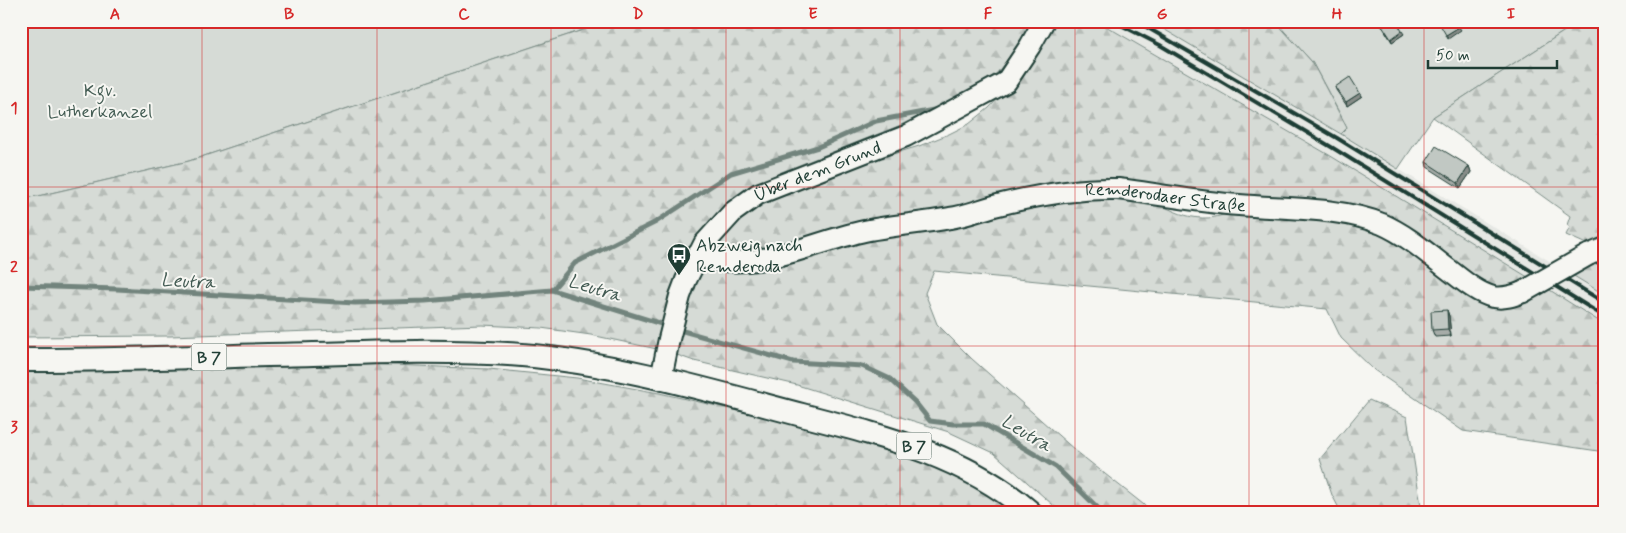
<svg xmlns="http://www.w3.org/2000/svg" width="1626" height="533" font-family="Mynerve,sans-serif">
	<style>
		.built { fill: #e6e8e4 }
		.green { fill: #d6dbd6; stroke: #7a8c85 }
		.forest { fill: url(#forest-firs); stroke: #7a8c85 }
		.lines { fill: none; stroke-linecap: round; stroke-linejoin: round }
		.stream { stroke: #72847d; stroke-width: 5 }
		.secondary-casing { stroke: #1f3d34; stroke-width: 24 }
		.primary-casing { stroke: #1f3d34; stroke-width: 26 }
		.secondary { stroke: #f6f6f2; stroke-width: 20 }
		.primary { stroke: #f6f6f2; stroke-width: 22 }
		.rail { stroke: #1f3d34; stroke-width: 4 }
		.secondary-bridge-casing { stroke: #1f3d34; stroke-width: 24; stroke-linecap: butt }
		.secondary-bridge { stroke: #f6f6f2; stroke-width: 20 }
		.wall { fill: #a6aca8; stroke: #1f3d34 }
		.shaded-wall { fill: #878c88; stroke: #1f3d34 }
		.building { fill: #c1c8c3; stroke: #1f3d34 }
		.grid { fill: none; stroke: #d62828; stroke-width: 1; stroke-opacity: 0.55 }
		.labels { text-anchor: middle; stroke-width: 4; stroke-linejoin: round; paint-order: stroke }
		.shield { fill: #f6f6f2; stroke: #60746d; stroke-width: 1 }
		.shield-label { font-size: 16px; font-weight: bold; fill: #1f3d34 }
		.park-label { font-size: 18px; fill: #445d54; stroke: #f6f6f2 }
		.street-label { font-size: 18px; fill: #1f3d34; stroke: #f6f6f2 }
		.poi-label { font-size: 18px; fill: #1f3d34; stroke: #f6f6f2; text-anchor: start }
		.water-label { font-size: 19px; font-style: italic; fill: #425a52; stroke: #f6f6f2 }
		.neatline { fill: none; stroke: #d62828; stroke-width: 2 }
		.grid-label { font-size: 16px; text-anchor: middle; font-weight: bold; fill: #d62828 }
	</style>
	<defs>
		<pattern id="forest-firs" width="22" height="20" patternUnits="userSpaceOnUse" patternTransform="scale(1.25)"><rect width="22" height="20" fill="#d6dbd6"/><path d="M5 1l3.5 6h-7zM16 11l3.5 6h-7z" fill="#b7bdb8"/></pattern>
	</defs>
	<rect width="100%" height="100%" fill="#f6f6f2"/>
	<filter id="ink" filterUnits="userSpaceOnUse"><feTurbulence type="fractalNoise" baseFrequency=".02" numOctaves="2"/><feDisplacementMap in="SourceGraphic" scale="10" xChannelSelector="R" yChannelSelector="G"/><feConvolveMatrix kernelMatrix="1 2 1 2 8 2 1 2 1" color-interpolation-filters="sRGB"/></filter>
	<g filter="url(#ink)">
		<path class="built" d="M1097,21H1150L1341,134L1605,295V325L1329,155Z"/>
		<path class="green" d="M21,21H610L189,161L38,196L21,198Z
			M1275,21H1580L1433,117L1398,169L1341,134L1347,127L1312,62Z"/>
		<path class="forest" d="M610,21H1031L1028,32L997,73L967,92L901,125L779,173L729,201L689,251L669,293L657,349L591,335L541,328L482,325L170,336L21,337V198L38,196L189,161Z
			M1048,21H1097L1329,155L1531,279L1494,292L1400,229L1134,188L771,255L713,250L714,245L754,205L818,177L919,146L949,134L969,124L989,108L1003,93Z
			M1150,21H1275L1312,62L1347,128L1341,134Z
			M1580,21H1605V242L1593,247L1566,235L1570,227L1567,225L1570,216L1433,117Z
			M1148,197C1176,215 1206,228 1237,208L1380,228L1472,293L1545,287L1605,325V452L1463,431L1374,370L1341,338L1327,309L934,271L925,293L937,324L972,359L1076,451L1153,512H1061L994,453L949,432L797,385L694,361L677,355L679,327L695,279L704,270L712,266L1027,202Z
			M1605,253V295L1569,273Z
			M368,364L489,369L577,378L659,393L806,426L920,460L969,482L1017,512H21V370Z
			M1369,400L1407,417L1422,512H1341L1332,495L1320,459Z"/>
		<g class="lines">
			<path class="stream" d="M21,286L117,289L355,303L425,301L552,290L668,326
				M552,290L575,263L656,222L731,173L818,147L876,121L939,109
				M676,329L793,362L862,366L890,379L915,402L930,421L953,424H984L1056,467L1102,512"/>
			<g class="secondary-casing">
				<g id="secondary">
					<path id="s1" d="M697,255C753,275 807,244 860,232C890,225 920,224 950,218C966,216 982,209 998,205C1037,195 1077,188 1118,189C1158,194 1198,202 1239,205C1283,209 1342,207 1382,224C1407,235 1427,253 1448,269C1461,279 1477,293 1493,297C1504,299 1513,296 1523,292"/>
					<path d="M1588,255L1605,248"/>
					<path id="s2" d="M661,379L669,339L680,296L686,280L704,244L733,212L758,194L906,136L1006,82L1030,46L1044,21"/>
				</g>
			</g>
			<g class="primary-casing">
				<path id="primary" d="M21,360C119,360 216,356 313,354C383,352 453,350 522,355C616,363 711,391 802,415C883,436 966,456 1030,512"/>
			</g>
			<use href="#secondary" class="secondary"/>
			<use href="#primary" class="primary"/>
			<path class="rail" d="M1113,21L1160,45L1333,148L1605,317
				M1136,21L1337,138L1605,303"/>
			<g class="secondary-bridge-casing">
				<path id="secondary-bridge" d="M1523,292L1588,255"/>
			</g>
			<use href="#secondary-bridge" class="secondary-bridge"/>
		</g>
		<path class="wall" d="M1380,22L1404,34L1392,42L1382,26Z
			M1335,87L1360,93L1362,96L1347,106L1336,90Z
			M1426,162L1469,166L1471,172L1460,188L1427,167Z
			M1447,310L1449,316L1451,336L1435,337L1432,330Z"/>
		<path class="shaded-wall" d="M1459,27L1461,30L1448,39L1446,35Z
			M1402,31L1404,34L1392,42L1391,39Z
			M1360,93L1362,96L1347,106L1346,102Z
			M1469,166L1471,172L1460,188L1458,183Z
			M1447,310L1449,316L1451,336L1448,329Z"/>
		<path class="building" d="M1382,21H1396L1402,31L1391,39L1380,22Z
			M1438,21H1456L1459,27L1446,35Z
			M1350,77L1360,93L1346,102L1335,87Z
			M1436,146L1469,166L1458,183L1426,162Z
			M1447,310L1448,329L1432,330L1431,311Z"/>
	</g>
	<path class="grid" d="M202,21V512M377,21V512M551,21V512M726,21V512M900,21V512M1075,21V512M1249,21V512M1424,21V512M21,187H1605M21,346H1605"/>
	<defs>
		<g id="bus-pin" transform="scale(1.25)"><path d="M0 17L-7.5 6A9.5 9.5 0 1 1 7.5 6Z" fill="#1f3d34" stroke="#f6f6f2"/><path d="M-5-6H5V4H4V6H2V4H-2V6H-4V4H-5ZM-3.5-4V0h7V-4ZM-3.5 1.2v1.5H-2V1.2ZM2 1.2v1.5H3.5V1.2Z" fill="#fff"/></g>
	</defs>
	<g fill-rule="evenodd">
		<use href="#bus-pin" x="679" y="255"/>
	</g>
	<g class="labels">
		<g class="shield">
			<rect x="191.5" y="343.5" width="35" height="27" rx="4"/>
			<rect x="896.5" y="432.5" width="35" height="27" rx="4"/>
		</g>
		<g class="shield-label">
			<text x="209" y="363">B 7</text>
			<text x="914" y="452">B 7</text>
		</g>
		<g class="park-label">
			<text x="100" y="96">Kgv.<tspan x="100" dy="21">Lutherkanzel</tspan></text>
		</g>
		<g class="street-label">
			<text dy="6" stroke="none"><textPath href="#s2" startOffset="280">Über dem Grund</textPath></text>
			<text dy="6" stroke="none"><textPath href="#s1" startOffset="478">Remderodaer Straße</textPath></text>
		</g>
		<g class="poi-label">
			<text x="696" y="251">Abzweig nach<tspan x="696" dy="21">Remderoda</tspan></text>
		</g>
		<g class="water-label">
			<text transform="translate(188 280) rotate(3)" y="7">Leutra</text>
			<text transform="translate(595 287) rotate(17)" y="7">Leutra</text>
			<text transform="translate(1027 432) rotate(31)" y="7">Leutra</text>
		</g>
	</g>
	<rect width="1626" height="533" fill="none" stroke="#f6f6f2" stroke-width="55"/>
	<path d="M1428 60v8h129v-8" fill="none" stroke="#1f3d34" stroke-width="2.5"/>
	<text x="1436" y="60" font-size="15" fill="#1f3d34" stroke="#f6f6f2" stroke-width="4" paint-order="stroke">50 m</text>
	<rect x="28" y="28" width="1570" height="478" class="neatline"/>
	<g class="grid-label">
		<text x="115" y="19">A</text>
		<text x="289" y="19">B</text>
		<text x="464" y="19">C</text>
		<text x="638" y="19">D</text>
		<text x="813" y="19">E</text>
		<text x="988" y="19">F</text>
		<text x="1162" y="19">G</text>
		<text x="1337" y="19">H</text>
		<text x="1511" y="19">I</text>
		<text x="14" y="113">1</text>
		<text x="14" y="272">2</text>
		<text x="14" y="432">3</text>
	</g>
</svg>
